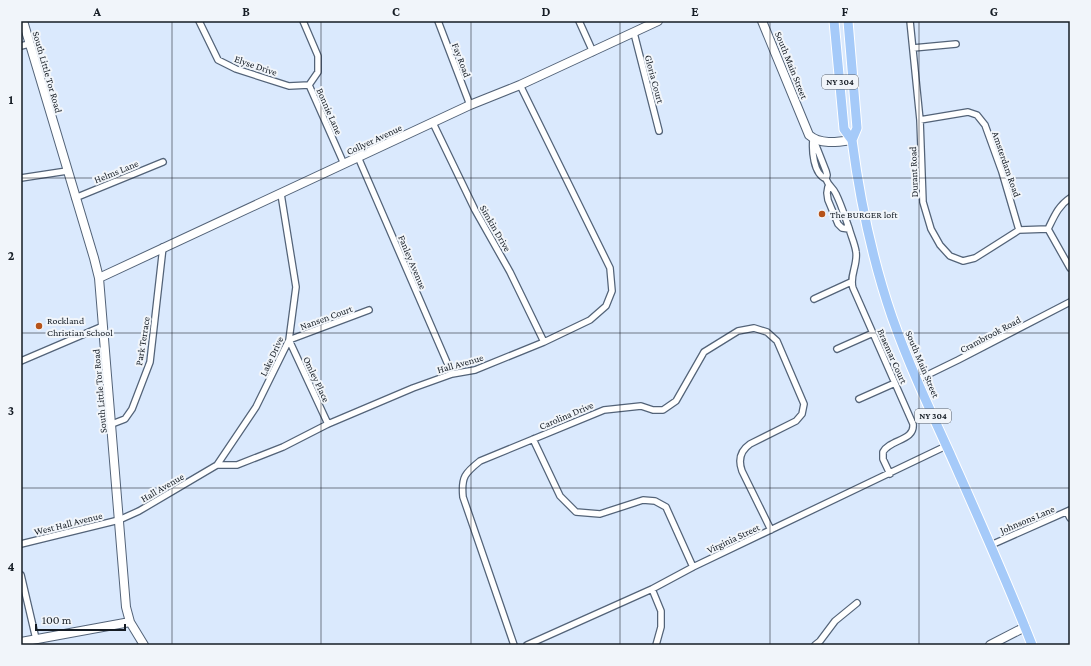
<svg xmlns="http://www.w3.org/2000/svg" width="1091" height="666" font-family="'Crimson Pro',serif">
	<style>
		.lines { fill: none; stroke-linecap: round; stroke-linejoin: round }
		.street-casing { stroke: #536378; stroke-width: 8 }
		.secondary-casing { stroke: #536378; stroke-width: 10 }
		.primary-casing { stroke: #fff; stroke-width: 11 }
		.street { stroke: #fff; stroke-width: 5.5 }
		.secondary { stroke: #fff; stroke-width: 8 }
		.primary { stroke: #a5caf9; stroke-width: 9 }
		.grid { fill: none; stroke: #151c24; stroke-width: 1; stroke-opacity: 0.55 }
		.poi-dot { fill: #b6531a; stroke: #f1f5fa; stroke-width: 1.5 }
		.labels { text-anchor: middle; stroke-width: 4; stroke-linejoin: round; paint-order: stroke }
		.shield { fill: #f1f5fa; stroke: #575d64; stroke-width: 1 }
		.shield-label { font-size: 9px; font-weight: bold; fill: #151c24 }
		.street-label { font-size: 10px; fill: #151c24; stroke: #f1f5fa }
		.poi-label { font-size: 10px; fill: #151c24; stroke: #f1f5fa; text-anchor: start }
		.neatline { fill: none; stroke: #151c24; stroke-width: 1.5 }
		.grid-label { font-size: 13px; text-anchor: middle; font-weight: bold; fill: #151c24 }
	</style>
	<rect width="100%" height="100%" fill="#dae9fd"/>
	<g class="lines">
		<g class="street-casing">
			<path id="street" d="M199,21L218,60L236,69L289,86L309,85
				M303,21L318,56V72L309,85
				M438,21L470,105
				M579,21L593,52
				M910,21L920,120L923,202L931,229L940,245L950,256L963,261L975,258L1019,230L1048,229
				M634,33L659,131
				M21,46L29,44
				M913,48L956,44
				M309,85L344,164
				M920,120L968,112L977,115L985,125L1002,172L1019,230
				M433,123L475,210L510,272L544,342
				M813,138L826,171L827,175L826,179C829,187 833,187 836,194C841,204 845,217 849,228C851,236 855,244 856,252C858,265 849,276 853,288L913,424C915,441 890,439 883,452V459L890,474
				M813,139C812,150 813,174 826,179
				M358,157L452,374
				M21,178L67,171
				M828,187L827,193L828,200L838,224L842,228L849,229
				M75,198L163,162
				M1048,229L1070,268
				M1048,229C1054,217 1058,206 1070,198
				M814,299L851,282
				M837,349L873,333
				M21,361L103,326
				M917,380L958,360L1070,302
				M859,399L895,383
				M112,424L125,419L132,409L150,362L163,247
				M328,424L289,340L369,310
				M533,439L560,496L576,512L600,514L643,500L655,501L666,507L693,567
				M217,465L256,407L289,340L296,287L281,194
				M1067,512L1070,518
				M21,544L119,520L139,511L217,465H237L283,447L328,424L413,388L452,374L475,370L544,342L590,320L606,306L612,291L610,268L520,85
				M991,545L1070,510
				M21,575L36,639
				M652,589L661,611V627L656,645
				M514,645L463,497C461,477 465,473 480,461L604,410L641,406L653,410H663L676,401L704,352L738,331L754,328L767,332L777,341L804,404L802,414L796,421L750,444C740,451 738,460 742,471L771,530
				M527,645L652,589L693,567L946,446
				M815,645L820,641L835,621L857,603"/>
		</g>
		<g class="secondary-casing">
			<path id="secondary" d="M23,21L94,258L99,278L126,607L130,622L144,645
				M762,21L809,135C820,145 838,142 852,140
				M99,278L470,105L520,85L658,21
				M21,642L130,622
				M990,645L1025,627"/>
		</g>
		<g class="primary-casing">
			<path id="primary" d="M834,21L844,129L852,140
				M848,21L857,128L852,140
				M852,140C860,201 872,259 892,317C909,365 930,410 951,456C979,519 1007,581 1032,645"/>
		</g>
		<use href="#street" class="street"/>
		<use href="#secondary" class="secondary"/>
		<use href="#primary" class="primary"/>
	</g>
	<path class="grid" d="M172,21V645M321,21V645M471,21V645M620,21V645M770,21V645M919,21V645M21,178H1070M21,333H1070M21,488H1070"/>
	<g class="poi-dot">
		<circle cx="822" cy="214" r="4"/>
		<circle cx="39" cy="326" r="4"/>
	</g>
	<g class="labels">
		<g class="shield">
			<rect x="822" y="75" width="36" height="14" rx="3"/>
			<rect x="915" y="409" width="36" height="14" rx="3"/>
		</g>
		<g class="shield-label">
			<text x="840" y="85">NY 304</text>
			<text x="933" y="419">NY 304</text>
		</g>
		<g class="street-label">
			<text transform="translate(462 60) rotate(69)" y="4">Fay Road</text>
			<text transform="translate(256 65) rotate(19)" y="4">Elyse Drive</text>
			<text transform="translate(792 65) rotate(68)" y="4">South Main Street</text>
			<text transform="translate(48 72) rotate(74)" y="4">South Little Tor Road</text>
			<text transform="translate(655 79) rotate(75)" y="4">Gloria Court</text>
			<text transform="translate(330 111) rotate(66)" y="4">Bonnie Lane</text>
			<text transform="translate(374 139) rotate(-25)" y="4">Collyer Avenue</text>
			<text transform="translate(1007 164) rotate(71)" y="4">Amsterdam Road</text>
			<text transform="translate(116 171) rotate(-22)" y="4">Helms Lane</text>
			<text transform="translate(913 172) rotate(-92)" y="4">Durant Road</text>
			<text transform="translate(496 228) rotate(60)" y="4">Simkin Drive</text>
			<text transform="translate(413 262) rotate(67)" y="4">Fanley Avenue</text>
			<text transform="translate(326 317) rotate(-20)" y="4">Nansen Court</text>
			<text transform="translate(990 334) rotate(-28)" y="4">Crambrook Road</text>
			<text transform="translate(142 341) rotate(-81)" y="4">Park Terrace</text>
			<text transform="translate(271 356) rotate(-65)" y="4">Lake Drive</text>
			<text transform="translate(893 356) rotate(66)" y="4">Braemar Court</text>
			<text transform="translate(460 363) rotate(-16)" y="4">Hall Avenue</text>
			<text transform="translate(923 364) rotate(67)" y="4">South Main Street</text>
			<text transform="translate(317 379) rotate(65)" y="4">Omley Place</text>
			<text transform="translate(99 391) rotate(-95)" y="4">South Little Tor Road</text>
			<text transform="translate(566 415) rotate(-23)" y="4">Carolina Drive</text>
			<text transform="translate(162 487) rotate(-30)" y="4">Hall Avenue</text>
			<text transform="translate(1027 519) rotate(-23)" y="4">Johnsons Lane</text>
			<text transform="translate(68 523) rotate(-14)" y="4">West Hall Avenue</text>
			<text transform="translate(733 538) rotate(-25)" y="4">Virginia Street</text>
		</g>
		<g class="poi-label">
			<text x="830" y="218">The BURGER loft</text>
			<text x="47" y="324">Rockland<tspan x="47" dy="12">Christian School</tspan></text>
		</g>
	</g>
	<rect width="1091" height="666" fill="none" stroke="#f1f5fa" stroke-width="44"/>
	<path d="M36 624v6h89v-6" fill="none" stroke="#151c24" stroke-width="2"/>
	<text x="42" y="624" font-size="12" fill="#151c24" stroke="#f1f5fa" stroke-width="3" paint-order="stroke">100 m</text>
	<rect x="22" y="22" width="1047" height="622" class="neatline"/>
	<g class="grid-label">
		<text x="97" y="16">A</text>
		<text x="246" y="16">B</text>
		<text x="396" y="16">C</text>
		<text x="546" y="16">D</text>
		<text x="695" y="16">E</text>
		<text x="845" y="16">F</text>
		<text x="994" y="16">G</text>
		<text x="11" y="104">1</text>
		<text x="11" y="260">2</text>
		<text x="11" y="415">3</text>
		<text x="11" y="571">4</text>
	</g>
</svg>
